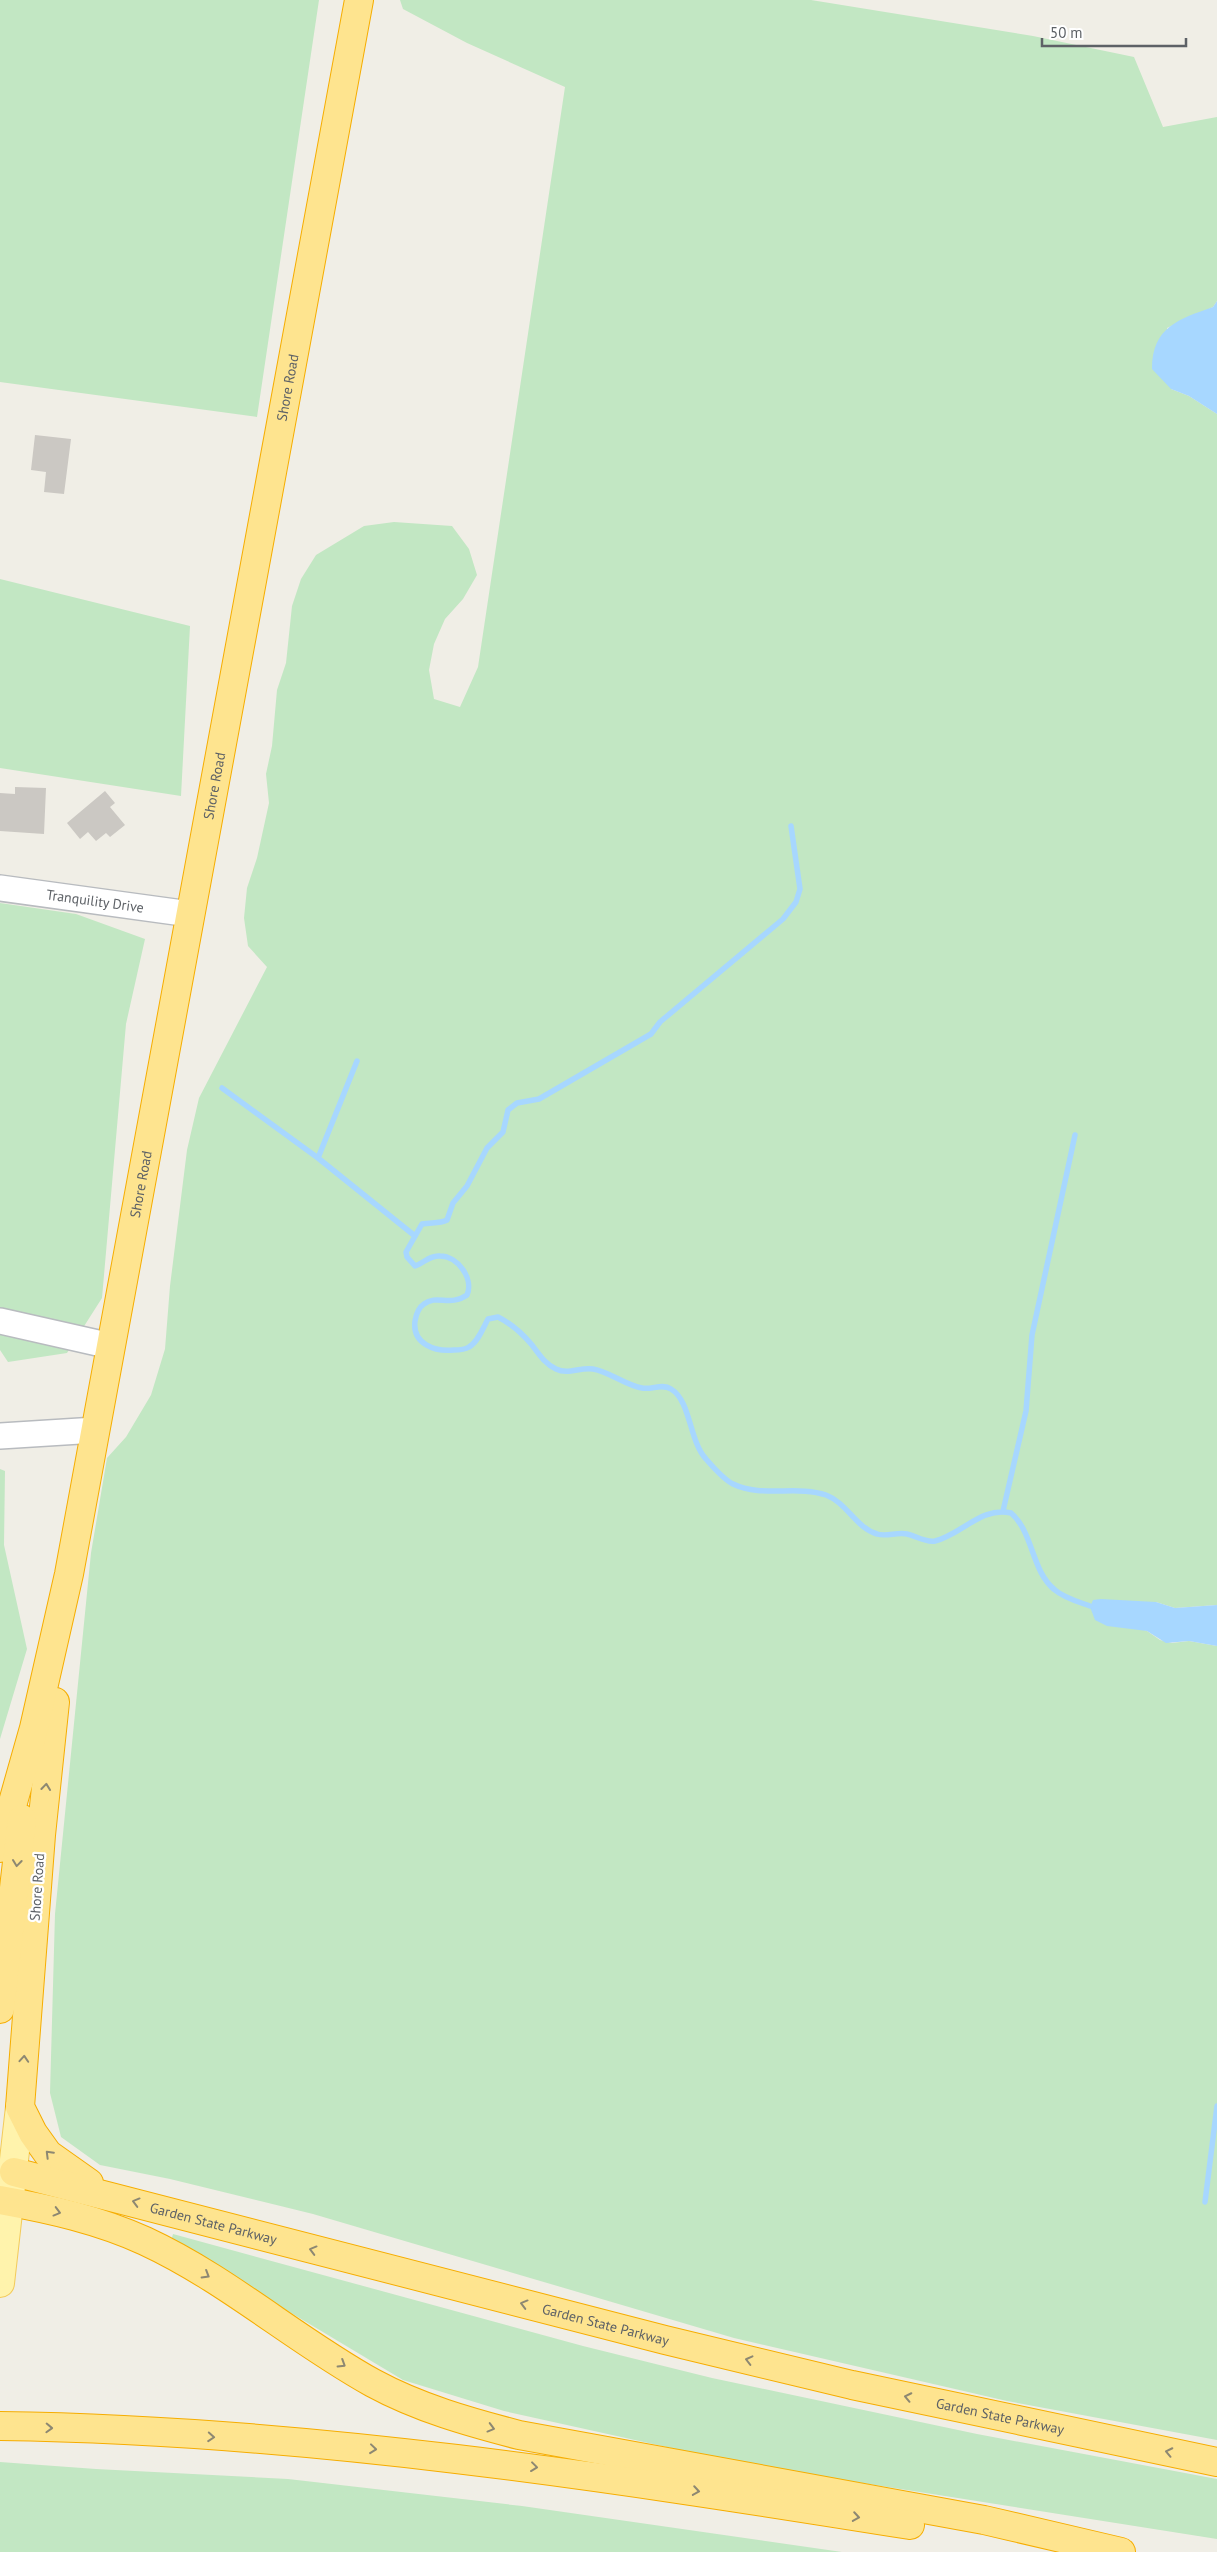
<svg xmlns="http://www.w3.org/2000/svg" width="1217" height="2552" font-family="'PT Sans',sans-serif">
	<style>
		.green { fill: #c2e7c3 }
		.water { fill: #a7d7ff }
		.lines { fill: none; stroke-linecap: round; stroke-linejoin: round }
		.stream { stroke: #a7d7ff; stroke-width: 5.5 }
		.building { fill: #cbc8c3 }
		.minor-casing { stroke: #b8bbbf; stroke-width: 28 }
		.major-casing { stroke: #f3cb5b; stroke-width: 30 }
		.highway-casing { stroke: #f6ad00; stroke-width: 30 }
		.minor { stroke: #fff; stroke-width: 25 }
		.major { stroke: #fff3ac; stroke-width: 28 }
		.highway { stroke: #fee48f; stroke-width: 28 }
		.oneway { stroke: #8d8872 }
		.labels { text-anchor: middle; stroke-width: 4.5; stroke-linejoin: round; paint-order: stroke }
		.street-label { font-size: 14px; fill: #5d6166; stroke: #fff }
	</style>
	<rect width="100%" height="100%" fill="#f0eee6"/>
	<path class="green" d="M0,0H319L257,417L0,382Z
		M400,0H811L1033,36L1134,57L1163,127L1217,117V301L1213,307L1167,328L1171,389L1189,396L1217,414V1605L1175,1608L1156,1602L1138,1628L1147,1631L1160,1640L1172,1643L1189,1641L1217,1646V2440L1007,2401L734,2338L313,2214L170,2179L100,2165L61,2137L50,2093L55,1914L91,1553L107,1458L126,1437L151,1395L165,1349L170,1286L187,1150L199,1098L267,967L248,946L244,918L247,888L257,858L269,803L266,774L272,746L277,690L286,663L292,606L301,579L316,555L364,526L394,522L452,526L469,549L477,575L463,599L445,619L434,644L429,670L434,699L460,707L478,667L565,87L467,43L403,9Z
		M0,579L190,626L181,796L0,768Z
		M0,903L76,914L145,939L126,1024L102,1298L67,1353L8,1362L0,1350Z
		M0,1469L5,1471L4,1545L27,1649L0,1739Z
		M173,2234L583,2346L712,2378L977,2434L1217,2479V2539L748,2465L504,2411L403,2380L171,2241Z
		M0,2462L96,2469L288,2479L522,2506L842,2552H0Z"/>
	<path class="water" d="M1217,301V414L1189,396L1171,389L1152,369C1152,327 1179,319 1213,307Z
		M1101,1599L1156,1602L1175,1608L1217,1605V1646L1189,1641L1166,1643L1147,1631L1107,1626L1095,1620L1090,1607L1093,1600Z"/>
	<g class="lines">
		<path class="stream" d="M791,826L800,889L796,902L783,919L660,1022L651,1034L539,1099L517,1103L508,1110L503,1132L487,1148L467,1186L453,1203L447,1220C439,1224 431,1222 422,1224L406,1252L407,1257L415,1266C424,1263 430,1255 440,1256C458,1256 474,1279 467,1295C450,1307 437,1294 424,1304C418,1308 416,1315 415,1321C412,1344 435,1352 454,1350C459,1350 464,1350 469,1347C478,1342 483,1328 488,1319L498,1317C512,1324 522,1333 532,1345C539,1354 545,1364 556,1369C568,1375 580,1367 593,1369C610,1372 625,1385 642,1388C652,1390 662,1383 671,1389C691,1401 689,1441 706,1459C714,1468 723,1479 733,1484C762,1498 797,1485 826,1495C847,1503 856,1528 877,1534C886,1537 897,1532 907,1534C916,1536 926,1543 935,1541C962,1534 982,1506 1011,1513C1034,1533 1031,1571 1055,1590C1064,1598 1079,1602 1090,1606
			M222,1088L318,1158L415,1236
			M318,1158L357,1061
			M1003,1511L1026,1411L1032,1335L1075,1135
			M1205,2202L1217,2106"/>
	</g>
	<path class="building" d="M35,435L71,439L64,494L44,492L46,472L31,470Z
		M15,787L46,788L44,834L0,831V793L15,794Z
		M105,791L115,803L110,807L125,825L110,837L106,833L96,841L88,832L80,839L67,823Z"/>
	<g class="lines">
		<g class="minor-casing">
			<g id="minor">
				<path id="s1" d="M0,888L190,914"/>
				<path d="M0,1321L111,1346"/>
				<path d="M0,1436L96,1430"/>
			</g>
		</g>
		<g class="major-casing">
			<path id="major" d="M0,2283L20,2107"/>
		</g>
		<g class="highway-casing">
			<g id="highway">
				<path d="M55,1702L41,1835L20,2107L33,2133L48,2154L89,2183"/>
				<path id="s2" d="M0,1848L34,1728L69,1574L359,0"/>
				<path d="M0,2009L22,1819"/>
				<path id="s3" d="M14,2172L665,2340L852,2385L1217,2462"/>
				<path d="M0,2200C50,2209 99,2220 145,2241C227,2279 295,2340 373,2383C419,2408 469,2422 519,2435L984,2520L1121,2552"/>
				<path d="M0,2426C306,2430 608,2477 910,2525"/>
			</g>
		</g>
		<use href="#minor" class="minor"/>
		<use href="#major" class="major"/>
		<use href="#highway" class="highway"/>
	</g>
	<defs><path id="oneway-chevron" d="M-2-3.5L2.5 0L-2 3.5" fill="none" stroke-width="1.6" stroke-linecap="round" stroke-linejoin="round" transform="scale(1.25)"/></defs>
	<g class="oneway">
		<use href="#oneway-chevron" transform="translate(46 1787) rotate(-84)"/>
		<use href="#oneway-chevron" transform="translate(17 1863) rotate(97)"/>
		<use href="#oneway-chevron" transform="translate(24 2059) rotate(-86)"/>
		<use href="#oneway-chevron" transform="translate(49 2154) rotate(-135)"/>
		<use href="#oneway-chevron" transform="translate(136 2202) rotate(-165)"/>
		<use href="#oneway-chevron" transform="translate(57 2212) rotate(15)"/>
		<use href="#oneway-chevron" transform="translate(313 2250) rotate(-165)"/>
		<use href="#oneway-chevron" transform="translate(206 2275) rotate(31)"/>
		<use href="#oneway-chevron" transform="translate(524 2304) rotate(-165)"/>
		<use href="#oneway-chevron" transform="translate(749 2360) rotate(-166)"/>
		<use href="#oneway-chevron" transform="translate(342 2364) rotate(32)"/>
		<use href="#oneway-chevron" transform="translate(908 2397) rotate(-168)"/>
		<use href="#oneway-chevron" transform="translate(49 2428) rotate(2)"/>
		<use href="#oneway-chevron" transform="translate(491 2428) rotate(15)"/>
		<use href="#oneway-chevron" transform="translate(211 2437) rotate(4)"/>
		<use href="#oneway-chevron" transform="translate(373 2449) rotate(6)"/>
		<use href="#oneway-chevron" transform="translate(1169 2452) rotate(-168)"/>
		<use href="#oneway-chevron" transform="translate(534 2467) rotate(7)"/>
		<use href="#oneway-chevron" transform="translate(696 2491) rotate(9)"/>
		<use href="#oneway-chevron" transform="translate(856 2517) rotate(9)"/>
	</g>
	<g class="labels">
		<g class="street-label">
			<text dy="5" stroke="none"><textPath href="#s2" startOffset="1489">Shore Road</textPath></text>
			<text dy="5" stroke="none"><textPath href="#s2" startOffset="1084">Shore Road</textPath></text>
			<text dy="5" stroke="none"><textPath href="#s1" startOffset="96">Tranquility Drive</textPath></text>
			<text dy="5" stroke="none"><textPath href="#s2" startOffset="679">Shore Road</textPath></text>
			<text transform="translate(37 1887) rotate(-86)" y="5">Shore Road</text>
			<text dy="5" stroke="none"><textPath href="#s3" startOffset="206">Garden State Parkway</textPath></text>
			<text dy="5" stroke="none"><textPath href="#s3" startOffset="611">Garden State Parkway</textPath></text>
			<text dy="5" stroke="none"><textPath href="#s3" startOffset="1016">Garden State Parkway</textPath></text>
		</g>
	</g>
	<path d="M1042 38v8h144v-8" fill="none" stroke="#5d6166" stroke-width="2.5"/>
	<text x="1050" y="38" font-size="15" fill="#5d6166" stroke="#ffffff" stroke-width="4" paint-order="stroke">50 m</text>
</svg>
